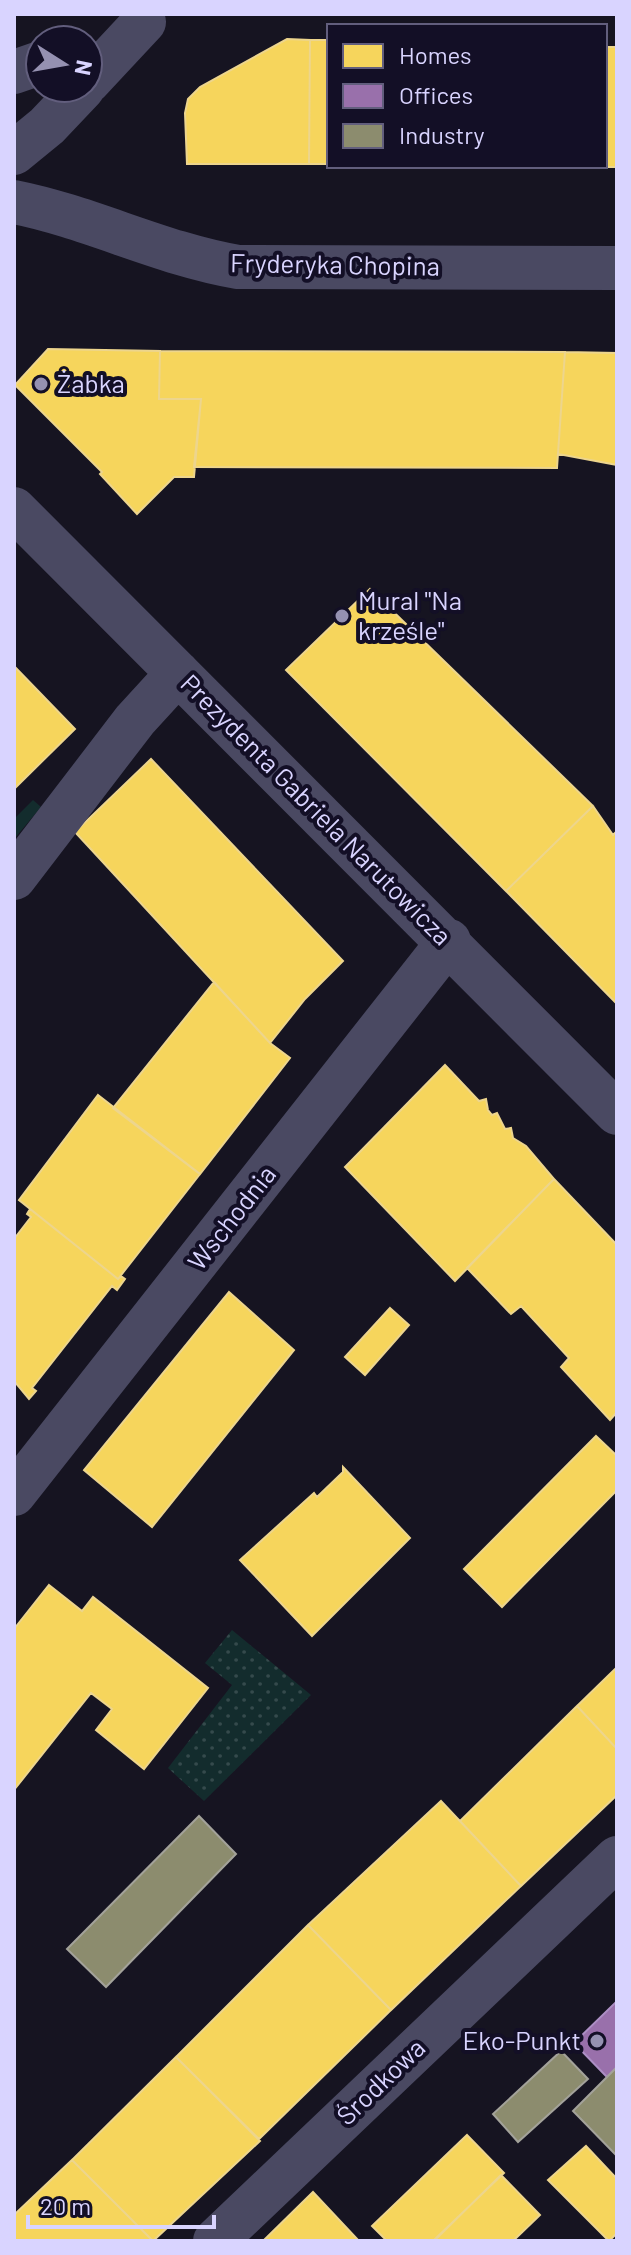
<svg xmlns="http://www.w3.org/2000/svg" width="631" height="2255" font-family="Barlow,sans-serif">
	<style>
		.forest { fill: url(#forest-firs) }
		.park { fill: url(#park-dots) }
		.homes { fill: #f6d55c; stroke: #edd58d; stroke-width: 2 }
		.offices { fill: #9970ab; stroke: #ac8ec4; stroke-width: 2 }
		.industry { fill: #8c8c6e; stroke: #a3a29a; stroke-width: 2 }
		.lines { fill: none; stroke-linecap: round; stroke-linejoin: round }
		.minor { stroke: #4a4962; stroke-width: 44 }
		.poi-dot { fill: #9591b1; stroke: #130f26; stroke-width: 3 }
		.labels { text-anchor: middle; stroke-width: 8; stroke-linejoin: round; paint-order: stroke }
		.street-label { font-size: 26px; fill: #d9d4ff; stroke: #130f26 }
		.poi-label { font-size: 26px; fill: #d9d4ff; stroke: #130f26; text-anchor: start }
	</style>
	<defs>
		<pattern id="forest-firs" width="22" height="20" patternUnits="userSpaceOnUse" patternTransform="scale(2)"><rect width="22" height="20" fill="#132c2d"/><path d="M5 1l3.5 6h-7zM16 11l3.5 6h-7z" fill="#354a4c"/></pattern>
		<pattern id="park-dots" width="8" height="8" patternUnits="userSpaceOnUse" patternTransform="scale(2)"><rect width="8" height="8" fill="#132c2d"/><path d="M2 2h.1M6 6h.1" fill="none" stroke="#354a4c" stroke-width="1.8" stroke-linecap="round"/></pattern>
	</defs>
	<rect width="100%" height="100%" fill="#161421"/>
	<path class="forest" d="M33,800L41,807L14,839V819Z"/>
	<path class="park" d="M232,1630L311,1695L204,1801L168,1768L232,1685L205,1663Z"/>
	<path class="homes" d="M287,39L310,40L309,164H187L185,113L188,99L200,87Z
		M310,40H329V164H309Z
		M605,47H617V167H591L605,166Z
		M48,349L160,351L159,399H201L194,477H174L137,514L100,474L102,472L15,385Z
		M160,351L565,352L557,468L194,467L201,399H159Z
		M565,352L617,353V465L558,454Z
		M370,589L593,806L506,891L286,670Z
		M14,666L75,729L14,789Z
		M151,759L343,961L305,999L270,1043L75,832Z
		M593,806L613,835L617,831V1004L506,891Z
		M214,982L270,1043L290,1058L200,1174L113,1108Z
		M445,1065L479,1101L486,1099L488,1110L492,1115L497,1113L505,1129L511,1128L513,1138L526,1146L554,1179L455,1281L345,1167Z
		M98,1095L200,1174L118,1279L19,1200Z
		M554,1179L617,1245V1412L610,1420L561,1367L569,1358L521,1306L511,1314L467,1268Z
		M30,1209L118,1279L121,1276L125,1279L117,1290L112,1286L32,1388L36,1391L29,1399L14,1381V1239L31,1217L27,1214Z
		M229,1292L294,1350L152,1527L84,1470Z
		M390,1308L409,1325L365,1375L345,1357Z
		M596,1436L617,1456V1490L502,1607L464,1569Z
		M343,1467L410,1538L312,1636L240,1560L314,1493L317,1497L343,1472Z
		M49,1585L82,1611L93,1597L208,1688L144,1769L96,1730L112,1709L91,1693L14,1790V1629Z
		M617,1667V1749L577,1706Z
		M577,1706L617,1749V1795L521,1886L460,1821Z
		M441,1801L521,1886L391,2010L308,1925Z
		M308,1925L391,2010L259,2139L176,2057Z
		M176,2057L260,2141L153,2241L72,2160Z
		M467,2135L504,2173L433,2241H387L372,2226Z
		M586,2146L617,2179V2233L609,2241L548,2180Z
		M72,2160L153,2241H14V2215Z
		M501,2175L540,2215L513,2241H434Z
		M313,2192L359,2241H263Z"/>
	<path class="offices" d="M617,2001V2067L607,2077L574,2043Z"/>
	<path class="industry" d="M199,1816L236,1854L106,1987L67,1949Z
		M561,2051L588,2079L518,2142L493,2114Z
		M617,2067V2154L616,2155L573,2111Z"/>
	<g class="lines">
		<path class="minor" d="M14,72L40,63
			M88,82L144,22
			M14,153L47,126L83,88
			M14,202C90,217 161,254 238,267L617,268
			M14,509L617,1113
			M14,878L135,720L178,673
			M14,1494L449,941
			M215,2241L617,1858"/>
	</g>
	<g class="poi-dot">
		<circle cx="41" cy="384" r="8"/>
		<circle cx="342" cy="616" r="8"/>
		<circle cx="597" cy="2041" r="8"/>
	</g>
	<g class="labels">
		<g class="street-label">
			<text transform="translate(335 265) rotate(1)" y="9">Fryderyka Chopina</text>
			<text transform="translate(316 810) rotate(45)" y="9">Prezydenta Gabriela Narutowicza</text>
			<text transform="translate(232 1218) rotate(-52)" y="9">Wschodnia</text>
			<text transform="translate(381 2082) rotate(-44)" y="9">Środkowa</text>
		</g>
		<g class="poi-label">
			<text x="57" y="393">Żabka</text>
			<text x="358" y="610">Mural "Na<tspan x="358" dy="30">krześle"</tspan></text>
			<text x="581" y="2050" text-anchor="end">Eko-Punkt</text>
		</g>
	</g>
	<rect width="631" height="2255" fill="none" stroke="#d9d4ff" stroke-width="32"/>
	<rect x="327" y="24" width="280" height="144" fill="#130f26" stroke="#625e7d" stroke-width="2"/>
	<rect x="343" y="44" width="40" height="24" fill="#f6d55c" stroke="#625e7d" stroke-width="2"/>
	<text x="399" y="64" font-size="24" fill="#d9d4ff">Homes</text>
	<rect x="343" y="84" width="40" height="24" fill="#9970ab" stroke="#625e7d" stroke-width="2"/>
	<text x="399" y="104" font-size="24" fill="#d9d4ff">Offices</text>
	<rect x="343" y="124" width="40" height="24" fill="#8c8c6e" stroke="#625e7d" stroke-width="2"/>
	<text x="399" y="144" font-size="24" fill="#d9d4ff">Industry</text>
	<g transform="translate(64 64) rotate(101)"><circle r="38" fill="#130f26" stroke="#625e7d" stroke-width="2"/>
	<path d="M0-6L14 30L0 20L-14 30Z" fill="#9591b1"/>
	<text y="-12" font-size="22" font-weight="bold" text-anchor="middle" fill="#d9d4ff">N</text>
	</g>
	<path d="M28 2215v12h186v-12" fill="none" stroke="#d9d4ff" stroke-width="4"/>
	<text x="40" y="2215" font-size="24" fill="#d9d4ff" stroke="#130f26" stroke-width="6" paint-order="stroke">20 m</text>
</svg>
